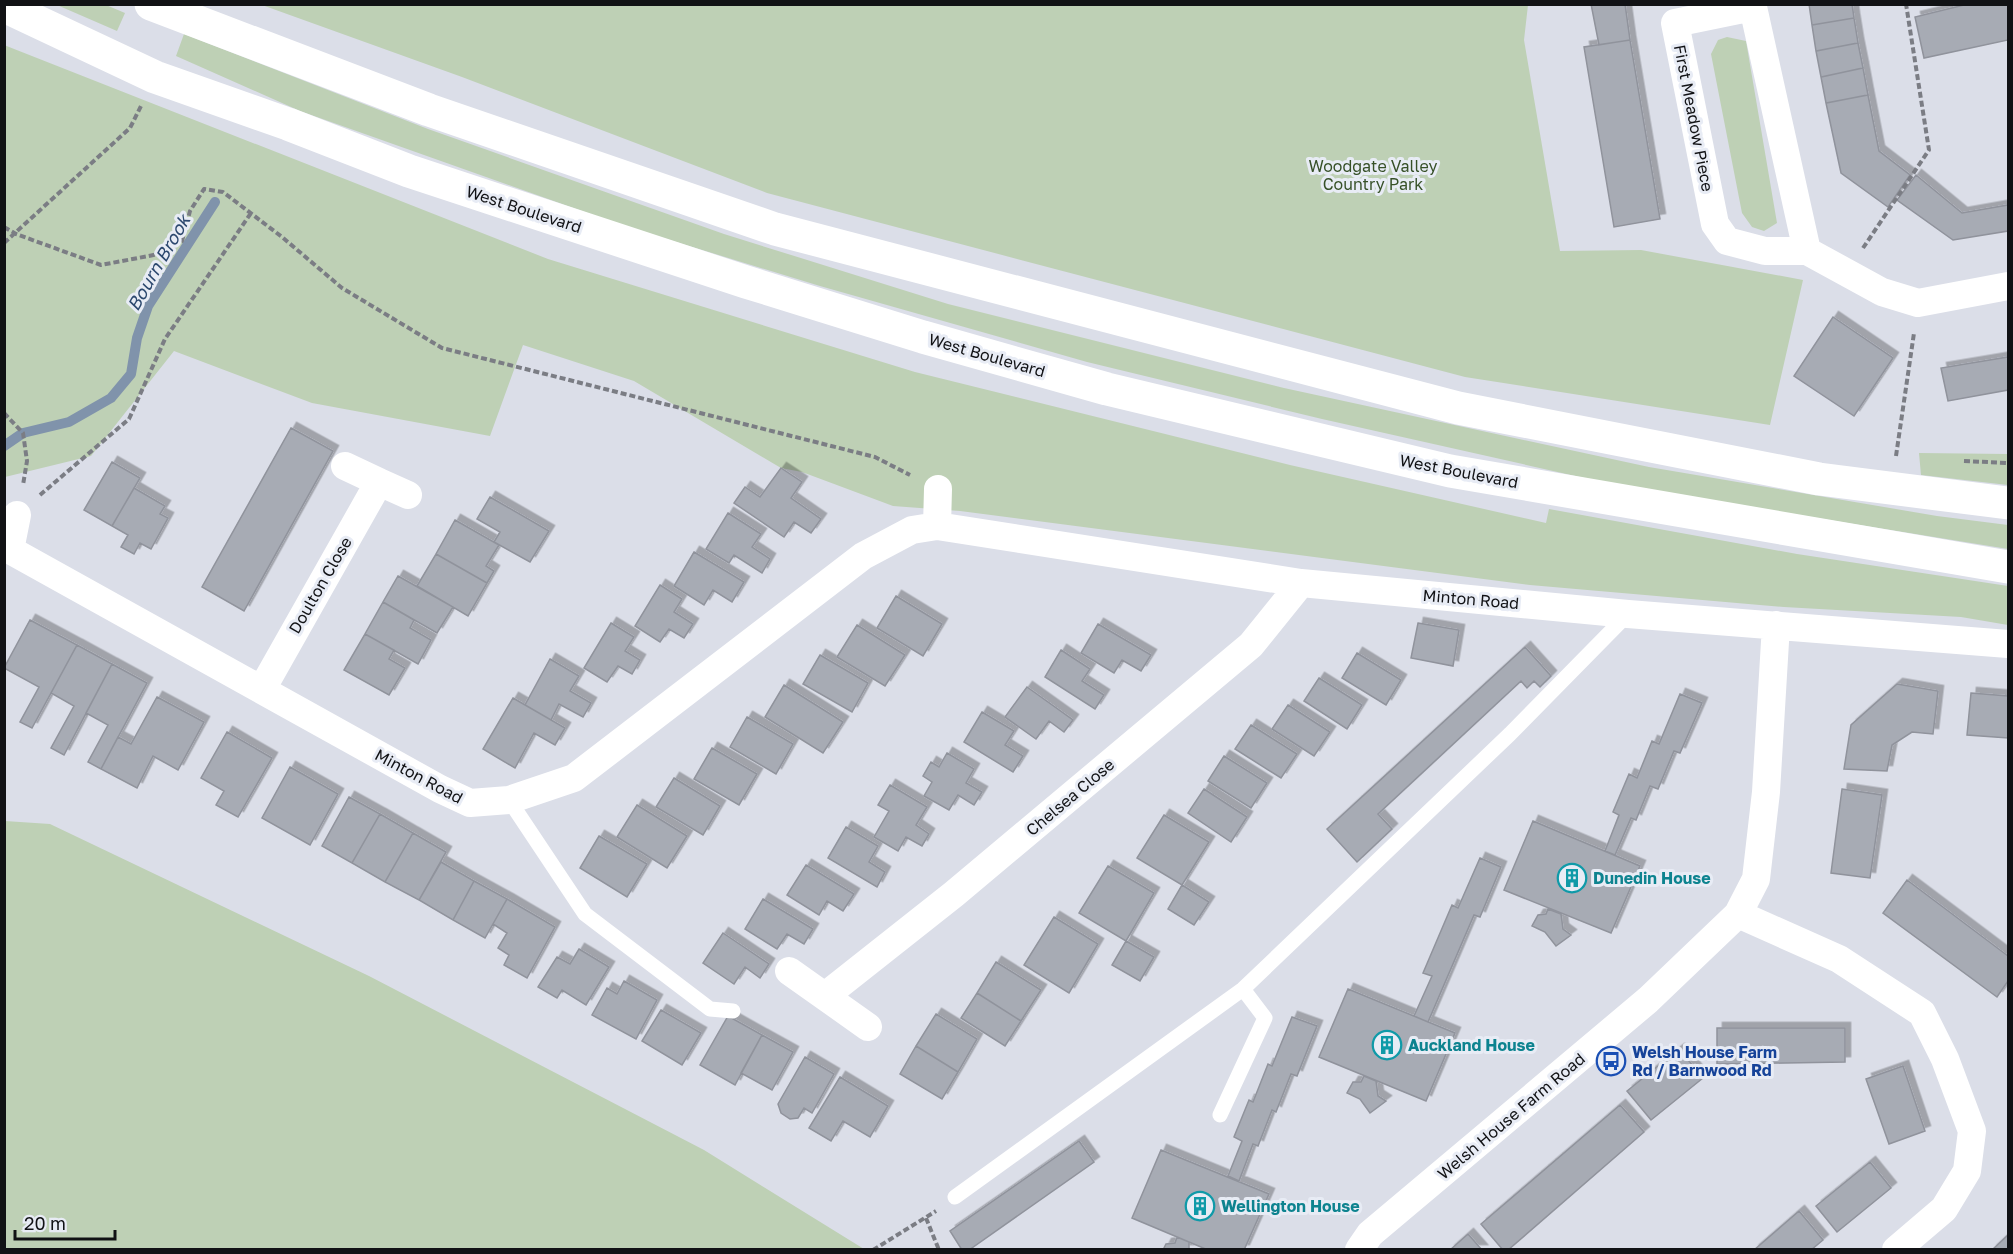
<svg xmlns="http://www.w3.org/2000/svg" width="2013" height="1254" font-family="'Golos Text',sans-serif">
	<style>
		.green { fill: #bed0b5 }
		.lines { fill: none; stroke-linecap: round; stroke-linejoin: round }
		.stream { stroke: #8093ab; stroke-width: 10 }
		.building { fill: #a7abb4; stroke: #90939c; stroke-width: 1.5; filter: url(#shadow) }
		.path { stroke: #7b7d84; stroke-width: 4; stroke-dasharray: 6 3; stroke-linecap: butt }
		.service { stroke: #fff; stroke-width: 15 }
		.minor { stroke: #fff; stroke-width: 28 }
		.secondary { stroke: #fff; stroke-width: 33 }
		.labels { text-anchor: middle; stroke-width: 6; stroke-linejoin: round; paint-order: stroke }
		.street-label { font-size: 16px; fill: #111215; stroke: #e8ecf5 }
		.park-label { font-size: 16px; fill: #375128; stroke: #e8ecf5 }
		.culture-label { font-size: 16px; font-weight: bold; fill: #0d838f; stroke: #e8ecf5; text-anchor: start }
		.transit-label { font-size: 16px; font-weight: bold; fill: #164399; stroke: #e8ecf5; text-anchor: start }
		.water-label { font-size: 18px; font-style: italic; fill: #2d496f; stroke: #e8ecf5 }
	</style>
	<defs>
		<filter id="shadow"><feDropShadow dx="5.5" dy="-5.5" stdDeviation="0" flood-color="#0004"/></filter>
	</defs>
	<rect width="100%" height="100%" fill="#dbdee8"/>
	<path class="green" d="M57,5H106L125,13L117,31Z
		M262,5H1528L1524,40L1560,251L1641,250L1803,280L1770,425L1465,377L767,193L462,77Z
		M184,34L428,129L724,234L948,304L1284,388L1649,467L1937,516L2008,525V549L1620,486L1322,419L1087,362L820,286L627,227L300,111L176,56Z
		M1727,37L1746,41L1777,223L1764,231L1752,227L1742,213L1711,54L1718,40Z
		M4,45L548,259L915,372L1290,465L1546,523L1549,509L1797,554L2008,586V625L1961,617L1784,607L1530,585L960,511L893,506L802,472L781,468L634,381L523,345L490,436L312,403L174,351L91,456L5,477Z
		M1919,453L2008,454V485L1921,475Z
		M5,821L50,824L369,976L704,1150L864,1249H5Z"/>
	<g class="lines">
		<path class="stream" d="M4,446L23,433L69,422L111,398L131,374L137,338L148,306L215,202"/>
	</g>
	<path class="building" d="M1591,4H1625L1630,40L1599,45Z
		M1809,4H1852L1854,18L1812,25Z
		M1968,4H2008V40L1924,58L1915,17Z
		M1854,18L1858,43L1816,51L1812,25Z
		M1630,40L1660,219L1614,227L1584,47Z
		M1858,43L1863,68L1821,77L1816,51Z
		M1863,68L1868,95L1826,103L1821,77Z
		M1868,95L1879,151L1910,175L1888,207L1841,173L1826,103Z
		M1916,175L1962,213L2008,205V231L1953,240L1897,200Z
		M1833,317L1893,358L1854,416L1794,376Z
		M2008,357V390L1948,401L1941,368Z
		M291,428L333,451L244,611L202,587Z
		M112,462L140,478L112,526L84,510Z
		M781,468L802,482L791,498L821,519L811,533L794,522L784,537L734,503L745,487L760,497Z
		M134,488L165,506L160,514L168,518L151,549L140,543L134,554L121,547L128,535L112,526Z
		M490,497L549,531L530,562L494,542L500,532L477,519Z
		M728,513L761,534L752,547L770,559L762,573L734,555L729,563L706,549Z
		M455,520L499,545L486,566L494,571L487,583L436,554Z
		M694,552L744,582L732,602L713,590L704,605L674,586Z
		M436,554L487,583L468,616L417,586Z
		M398,576L453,607L437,633L383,602Z
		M660,585L682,599L674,612L693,624L684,638L669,629L660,642L635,626Z
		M896,596L942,624L923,656L877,628Z
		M383,602L414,620L410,628L431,640L418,664L365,634Z
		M30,620L77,645L32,728L20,722L39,687L4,668Z
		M611,623L634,637L625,651L640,660L632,674L618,666L607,682L584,668Z
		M1418,623L1459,630L1453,666L1411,658Z
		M1098,624L1151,655L1141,671L1122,660L1114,673L1081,653Z
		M857,625L905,655L885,686L837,657Z
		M365,634L394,650L389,659L405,668L389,695L344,670Z
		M77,645L112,664L64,755L51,748L74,706L51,693Z
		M1525,647L1551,676L1540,687L1534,681L1527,688L1521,681L1378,814L1392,829L1357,862L1327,829Z
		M1061,650L1090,669L1082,681L1104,695L1095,709L1045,677Z
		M1357,653L1401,680L1386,705L1342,678Z
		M820,655L868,683L852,712L803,684Z
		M550,659L579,676L570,691L591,703L583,717L559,704L551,720L525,705Z
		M112,664L147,683L101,769L88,762L108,725L86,713Z
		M1319,678L1362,705L1347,729L1304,701Z
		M1897,684L1938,691L1933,734L1912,732L1892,745L1887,771L1844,769L1851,725Z
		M784,685L843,722L823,753L765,717Z
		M1027,687L1073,720L1064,732L1049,721L1036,739L1005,717Z
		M1971,693L2008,696V738L1967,735Z
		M1680,694L1702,703L1680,753L1674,751L1658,789L1650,786L1636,820L1631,818L1615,855L1605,851L1619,815L1613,812L1629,774L1637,778L1652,741L1659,744Z
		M157,697L204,722L178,770L153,756L137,788L101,769L118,737L131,744Z
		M513,698L565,728L555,745L534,733L515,768L483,749Z
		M1288,705L1330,732L1314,756L1272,729Z
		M982,712L1014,731L1005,745L1023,756L1013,772L964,742Z
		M747,717L793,744L776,774L730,747Z
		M1251,725L1297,754L1281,778L1235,749Z
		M227,732L272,758L238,817L216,805L224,791L201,778Z
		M712,748L757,774L739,805L694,779Z
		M947,753L974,769L966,783L982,792L974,805L958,795L949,810L924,796L932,782L923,776L931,762L939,767Z
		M1224,756L1267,783L1251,808L1208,781Z
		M290,767L338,794L310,845L262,818Z
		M674,778L720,806L703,835L656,807Z
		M890,785L927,807L916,825L929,834L922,846L906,837L898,851L874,837L889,811L878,805Z
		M1204,789L1247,817L1231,842L1188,813Z
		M1842,789L1882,795L1870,878L1831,873Z
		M349,797L380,814L352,863L322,846Z
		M637,805L687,836L667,868L617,837Z
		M380,814L413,833L385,882L352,863Z
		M1164,815L1209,842L1182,885L1137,858Z
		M1533,821L1640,866L1611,933L1504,890Z
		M846,827L878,846L869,862L885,872L877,887L828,858Z
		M413,833L446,852L419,900L385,882Z
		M599,836L647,864L627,897L580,868Z
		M1480,858L1501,867L1480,917L1474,915L1428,1022L1414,1016L1432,976L1423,973L1452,905L1458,908Z
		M441,862L474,881L453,920L419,900Z
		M806,865L854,894L843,911L827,901L819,915L787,895Z
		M1108,866L1154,893L1126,941L1079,913Z
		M1907,880L2008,956V981L1997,997L1883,913Z
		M474,881L507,899L485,938L453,920Z
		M1182,885L1209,902L1194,925L1168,909Z
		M507,899L555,927L527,978L504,965L509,955L498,948L507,933L493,924Z
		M763,899L813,929L804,944L787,934L777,949L745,929Z
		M1548,909L1561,914L1563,929L1571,935L1556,946L1545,932L1532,926L1538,915L1546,914Z
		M1054,917L1098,944L1069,993L1024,965Z
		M723,933L769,964L760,978L745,967L734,984L703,963Z
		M1126,941L1154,957L1140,981L1112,965Z
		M579,949L609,967L586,1005L562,990L557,998L538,987L557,957L570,964Z
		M996,962L1041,990L1021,1021L977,993Z
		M624,981L657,1000L636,1039L592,1015L607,988L617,994Z
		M1348,989L1455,1033L1426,1101L1319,1057Z
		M977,993L1021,1021L1005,1046L961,1018Z
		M661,1010L701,1033L682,1065L642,1041Z
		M936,1014L977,1039L958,1072L916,1046Z
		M728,1016L762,1035L735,1085L700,1065Z
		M1292,1017L1317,1026L1297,1076L1291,1074L1276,1112L1272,1110L1258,1146L1253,1144L1239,1181L1228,1176L1242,1141L1234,1137L1249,1100L1253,1102L1268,1064L1272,1066Z
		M1717,1028H1845V1062L1717,1064Z
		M762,1035L793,1052L772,1090L741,1073Z
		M916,1046L958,1072L942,1099L900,1074Z
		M1679,1049L1703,1078L1651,1120L1627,1091Z
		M805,1057L834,1074L812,1113L804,1108L798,1118L790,1119L781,1113L778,1104Z
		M1903,1066L1925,1131L1889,1144L1866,1079Z
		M1364,1076L1376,1081L1378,1096L1386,1101L1370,1113L1360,1099L1347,1093L1353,1082H1361Z
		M840,1077L888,1106L870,1137L843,1121L831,1141L809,1128Z
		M1620,1105L1644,1132L1508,1250H1503L1481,1224Z
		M1079,1141L1094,1162L969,1250H962L950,1231Z
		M1161,1150L1269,1194L1244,1250H1208L1132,1218Z
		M1870,1162L1891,1188L1837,1232L1816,1206Z
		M1799,1211L1823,1240L1811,1250H1754Z
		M1468,1234L1482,1250H1450Z
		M2008,1235V1250H1992Z
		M1177,1237L1189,1242V1250H1163L1166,1244L1175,1243Z"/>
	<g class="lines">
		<path class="path" d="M4,227L16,234L101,265L159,254L182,241L190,211L204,189L223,192L282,237L342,288L442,348L875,457L910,475
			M4,243L130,128L141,106
			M1863,248L1929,150L1906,4
			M4,413L23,433L27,461L23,485
			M1896,456L1914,333
			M1964,461L2008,463
			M40,495L129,419L165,339L251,213
			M926,1218L939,1250
			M873,1250L936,1211"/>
		<path class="service" d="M509,800L585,914L710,1009L733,1011
			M1220,1115L1265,1018L1243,989
			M955,1197L1243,989L1510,734L1628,614"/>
		<path class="minor" d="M1807,251L1753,7L1675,23L1715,224L1727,241L1765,251H1807L1882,292L1918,303L2008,286
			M345,466L379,482
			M17,515L10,550L440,789L470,803L509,800L574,778L863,556L912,530L937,526L1301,583L1628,614L2008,644
			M937,526L938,489
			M262,689L379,482L408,495
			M1738,914L1839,959L1922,1013L1945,1059L1972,1131L1967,1171L1944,1209L1896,1250
			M789,971L868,1027
			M825,996L954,894L1251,645L1301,583
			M1359,1250L1370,1234L1648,1000L1738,914L1756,879L1766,792L1776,625"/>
		<path class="secondary" d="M151,4L429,110L775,229L1458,408L1819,479L2008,503
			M4,6L155,77L288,124L409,171L746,282L923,337L1107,389L1450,471L2008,567"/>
	</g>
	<defs>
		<g id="building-ring" transform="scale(1.5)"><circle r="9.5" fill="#e8ecf5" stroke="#0f9aa8" stroke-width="1.5"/><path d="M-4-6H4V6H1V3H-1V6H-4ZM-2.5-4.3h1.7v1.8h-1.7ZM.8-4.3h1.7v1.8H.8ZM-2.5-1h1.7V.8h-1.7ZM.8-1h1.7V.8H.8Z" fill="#0f9aa8"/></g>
		<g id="bus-ring" transform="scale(1.5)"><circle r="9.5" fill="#e8ecf5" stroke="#1a4fb4" stroke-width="1.5"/><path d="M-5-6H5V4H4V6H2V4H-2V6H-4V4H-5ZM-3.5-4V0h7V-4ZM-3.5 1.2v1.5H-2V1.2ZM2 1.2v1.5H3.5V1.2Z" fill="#1a4fb4"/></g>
	</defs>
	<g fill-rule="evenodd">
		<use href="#building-ring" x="1572" y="878"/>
		<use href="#building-ring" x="1387" y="1045"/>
		<use href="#bus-ring" x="1611" y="1061"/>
		<use href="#building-ring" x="1200" y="1206"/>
	</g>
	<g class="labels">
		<g class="street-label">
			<text transform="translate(1694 118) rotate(79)" y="6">First Meadow Piece</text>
			<text transform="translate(524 209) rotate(18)" y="6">West Boulevard</text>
			<text transform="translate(987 355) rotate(16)" y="6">West Boulevard</text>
			<text transform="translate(1459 471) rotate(11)" y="6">West Boulevard</text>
			<text transform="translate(320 585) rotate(-60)" y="6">Doulton Close</text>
			<text transform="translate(1471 599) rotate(5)" y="6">Minton Road</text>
			<text transform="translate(419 776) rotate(28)" y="6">Minton Road</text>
			<text transform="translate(1070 797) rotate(-40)" y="6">Chelsea Close</text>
			<text transform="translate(1511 1116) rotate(-40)" y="6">Welsh House Farm Road</text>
		</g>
		<g class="park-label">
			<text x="1373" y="172">Woodgate Valley<tspan x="1373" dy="18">Country Park</tspan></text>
		</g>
		<g class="culture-label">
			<text x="1593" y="884">Dunedin House</text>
			<text x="1408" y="1051">Auckland House</text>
			<text x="1221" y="1212">Wellington House</text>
		</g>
		<g class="transit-label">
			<text x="1632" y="1058">Welsh House Farm<tspan x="1632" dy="18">Rd / Barnwood Rd</tspan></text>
		</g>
		<g class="water-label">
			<text transform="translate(159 263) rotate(-60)" y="6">Bourn Brook</text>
		</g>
	</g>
	<rect width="2013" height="1254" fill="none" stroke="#111215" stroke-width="12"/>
	<path d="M15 1230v9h100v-9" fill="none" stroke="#111215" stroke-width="3"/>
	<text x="24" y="1230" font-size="18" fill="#111215" stroke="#e8ecf5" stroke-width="4.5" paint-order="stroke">20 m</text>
</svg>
